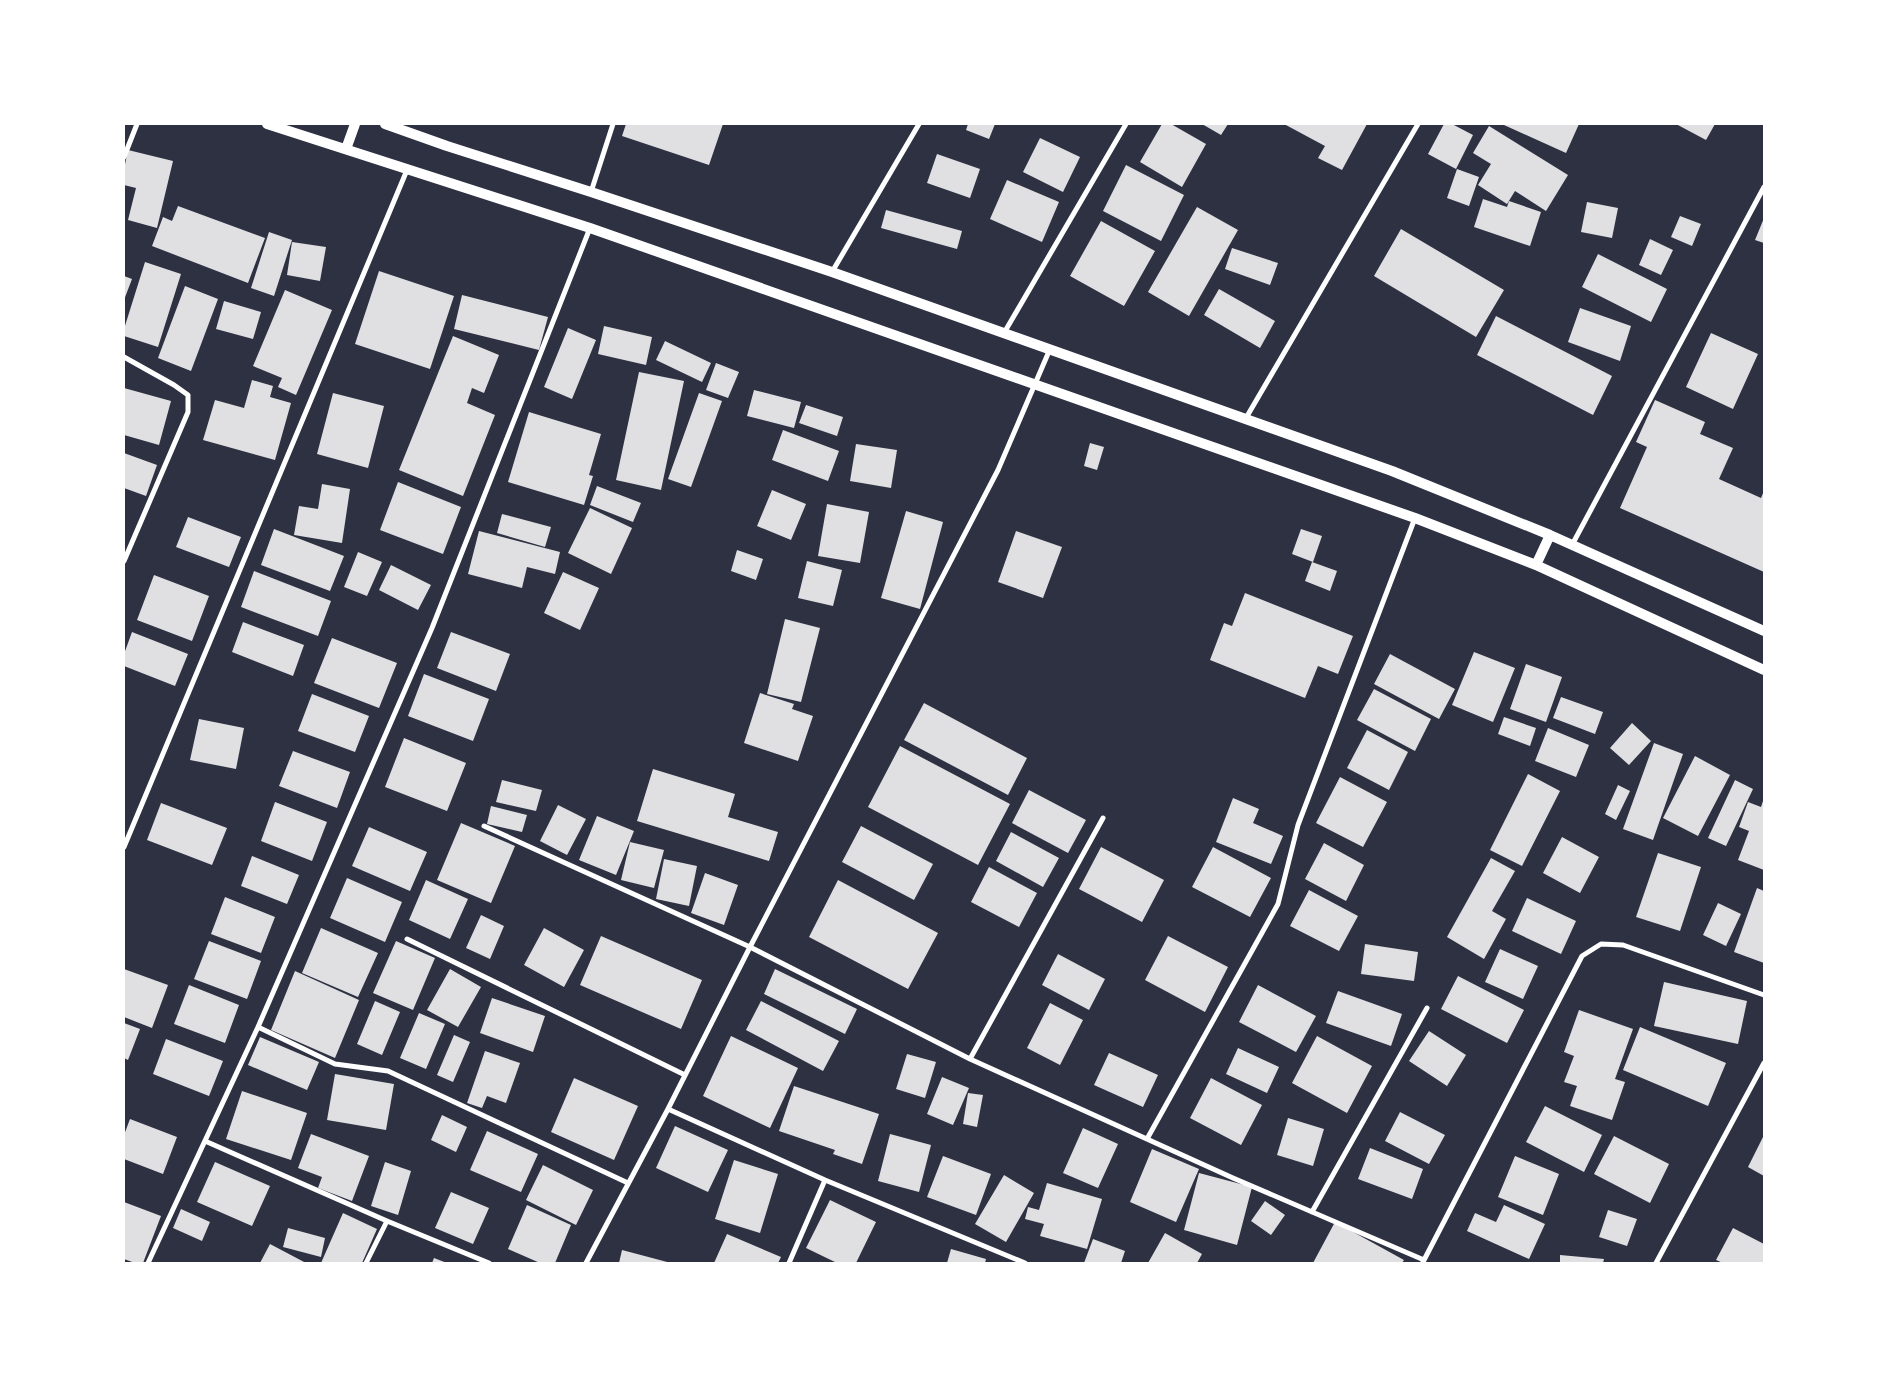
<svg xmlns="http://www.w3.org/2000/svg" width="1888" height="1387" font-family="Cabin,sans-serif">
	<style>
		.building { fill: #e0e0e3 }
		.lines { fill: none; stroke-linecap: round; stroke-linejoin: round }
		.minor { stroke: #fff; stroke-width: 5 }
		.secondary { stroke: #fff; stroke-width: 10 }
	</style>
	<rect width="100%" height="100%" fill="#2d3142"/>
	<path class="building" d="M626,124H723L709,165L622,136Z
		M968,124H995L989,139L966,130Z
		M1162,124H1171L1206,144L1182,187L1140,162Z
		M1202,124H1228L1221,135Z
		M1284,124H1367L1342,170L1318,158L1325,146Z
		M1444,124H1452L1473,135L1456,169L1428,154Z
		M1504,124H1579L1566,153L1504,125Z
		M1676,124H1715L1706,140Z
		M1489,126L1568,175L1546,211L1515,191L1507,204L1478,185L1491,164L1473,153Z
		M1040,138L1080,157L1063,192L1023,172Z
		M128,150L173,161L157,228L128,220L136,188L124,185V169Z
		M937,154L980,169L970,198L927,183Z
		M1126,165L1184,195L1161,241L1103,211Z
		M1457,169L1479,177L1469,206L1447,198Z
		M1007,180L1059,202L1042,242L990,219Z
		M1483,199L1507,207L1509,201L1541,212L1530,246L1474,227Z
		M1587,202L1618,208L1612,238L1581,232Z
		M178,206L265,238L248,283L152,246L163,217L172,221Z
		M1197,207L1238,230L1189,316L1148,292Z
		M886,210L962,231L957,249L881,228Z
		M1680,216L1701,224L1692,246L1671,237Z
		M1764,218V243L1755,240Z
		M1101,221L1155,251L1124,306L1070,276Z
		M1401,229L1504,290L1476,337L1374,276Z
		M269,232L292,240L274,296L251,288Z
		M1650,239L1673,250L1661,275L1639,265Z
		M292,242L326,247L320,281L287,275Z
		M1232,248L1278,263L1270,285L1225,269Z
		M1598,254L1667,289L1651,322L1582,287Z
		M145,262L181,274L158,347L124,336V329Z
		M379,271L454,296L430,369L355,344Z
		M124,276L132,279L124,300Z
		M185,286L218,299L191,371L158,358Z
		M1219,289L1275,321L1260,348L1204,315Z
		M285,290L332,310L296,395L278,387L282,378L253,366Z
		M462,295L548,317L539,350L454,329Z
		M224,301L261,312L253,339L216,329Z
		M1580,308L1631,326L1620,361L1568,342Z
		M1496,316L1612,376L1593,415L1477,355Z
		M604,326L652,337L646,365L598,354Z
		M568,328L596,340L572,399L544,387Z
		M1711,333L1758,354L1733,409L1686,387Z
		M453,336L499,355L484,393L472,388L467,403L495,415L463,496L399,470Z
		M665,341L711,363L702,382L656,360Z
		M716,363L739,372L728,398L706,390Z
		M639,372L684,381L661,490L616,480Z
		M252,380L273,386L270,397L291,403L275,460L203,440L215,400L244,408Z
		M124,388L171,401L159,445L124,435Z
		M754,390L801,402L794,428L747,416Z
		M333,393L384,406L368,468L317,454Z
		M699,393L722,401L691,487L668,479Z
		M1655,400L1705,422L1700,434L1733,448L1719,479L1761,498L1764,491V572L1620,508L1647,447L1636,442Z
		M806,405L843,417L837,436L799,423Z
		M529,412L601,434L589,475L593,476L584,505L508,482Z
		M783,430L839,451L828,481L772,460Z
		M1090,443L1104,447L1097,470L1084,466Z
		M856,444L897,450L891,488L850,481Z
		M124,453L157,465L146,496L124,488Z
		M398,482L461,507L443,554L380,530Z
		M322,484L350,489L342,543L294,535L299,506L318,509Z
		M597,486L641,503L633,522L590,505Z
		M772,490L806,504L791,540L757,526Z
		M827,504L869,512L860,563L818,556Z
		M590,508L632,528L611,574L568,553Z
		M906,511L943,522L920,609L881,598Z
		M502,514L551,527L545,547L497,533Z
		M188,517L241,537L229,567L176,547Z
		M274,529L344,556L330,591L261,565Z
		M1301,529L1322,536L1313,562L1292,554Z
		M479,531L560,552L555,574L527,567L522,588L468,574Z
		M1016,531L1062,547L1043,598L998,582Z
		M737,550L763,559L756,580L731,571Z
		M358,552L382,562L367,596L344,587Z
		M807,561L842,570L833,606L798,598Z
		M1312,562L1337,571L1330,591L1305,581Z
		M391,565L431,585L418,610L379,590Z
		M254,571L331,601L318,636L241,607Z
		M563,572L599,588L580,630L544,613Z
		M154,575L209,596L192,641L137,620Z
		M1245,593L1353,636L1338,674L1318,666L1305,698L1210,660L1224,623L1232,626Z
		M785,619L820,628L801,702L767,694Z
		M243,622L304,645L293,676L232,652Z
		M132,632L188,654L175,686L124,666V654Z
		M451,632L510,654L496,691L437,668Z
		M332,638L397,663L379,708L314,683Z
		M1474,652L1515,668L1493,722L1452,705Z
		M1390,654L1455,689L1439,719L1374,684Z
		M1526,664L1562,677L1546,722L1510,709Z
		M424,674L489,699L473,741L408,716Z
		M1374,689L1431,719L1415,751L1357,720Z
		M760,693L794,704L792,709L813,716L798,761L744,743Z
		M312,694L369,716L355,752L298,731Z
		M1561,697L1603,712L1595,734L1553,718Z
		M924,703L1027,758L1008,795L904,740Z
		M1504,717L1536,728L1530,746L1498,734Z
		M199,719L244,728L236,769L190,760Z
		M1632,723L1651,741L1629,765L1610,748Z
		M1548,728L1589,745L1576,777L1535,761Z
		M1367,730L1408,752L1389,790L1347,768Z
		M404,738L466,763L447,811L385,787Z
		M1654,743L1683,754L1653,840L1623,829Z
		M900,746L1010,804L978,865L868,807Z
		M293,751L350,772L337,808L279,786Z
		M1695,756L1730,775L1698,836L1663,818Z
		M653,769L735,794L728,817L778,832L769,861L637,821Z
		M1528,774L1560,791L1522,866L1490,850Z
		M1340,777L1387,802L1363,847L1316,823Z
		M502,780L542,790L536,811L496,802Z
		M1735,780L1753,789L1726,846L1708,838Z
		M1618,785L1630,791L1616,820L1605,814Z
		M1029,790L1086,820L1068,853L1012,823Z
		M1233,798L1259,809L1253,823L1283,836L1271,864L1216,842Z
		M1764,798V870L1738,860L1749,831L1739,827L1748,802L1761,807Z
		M275,802L327,822L312,861L261,841Z
		M161,803L227,828L212,865L147,840Z
		M558,805L586,819L567,855L540,841Z
		M491,806L527,815L522,832L487,824Z
		M597,816L634,831L616,875L579,860Z
		M461,823L515,846L491,903L437,880Z
		M861,826L933,864L914,900L842,862Z
		M369,827L427,852L410,891L352,866Z
		M1011,832L1059,858L1043,887L996,861Z
		M1562,837L1599,857L1580,893L1543,873Z
		M630,842L664,850L654,888L621,880Z
		M1324,843L1364,865L1346,901L1305,879Z
		M1101,847L1164,880L1142,922L1079,889Z
		M1213,847L1271,878L1250,917L1192,887Z
		M1658,853L1701,867L1680,931L1636,917Z
		M252,856L299,875L287,904L241,886Z
		M1491,858L1515,871L1492,911L1506,919L1484,959L1447,937Z
		M664,859L697,866L689,906L656,899Z
		M989,867L1037,893L1019,927L971,902Z
		M705,873L738,885L724,925L691,913Z
		M347,878L402,902L385,942L330,918Z
		M426,880L468,899L450,939L409,920Z
		M838,880L938,933L908,989L809,937Z
		M1757,888L1764,891V963L1734,952Z
		M1309,890L1358,916L1339,951L1290,926Z
		M225,897L275,917L261,953L211,934Z
		M1527,898L1576,921L1561,954L1512,931Z
		M1718,903L1741,914L1726,946L1703,935Z
		M481,915L504,926L490,959L466,948Z
		M321,928L378,953L358,997L302,973Z
		M544,928L584,950L564,987L524,965Z
		M601,936L702,980L681,1029L580,985Z
		M1168,936L1228,967L1205,1012L1145,980Z
		M209,941L261,961L247,999L194,979Z
		M396,941L435,958L413,1010L373,993Z
		M1365,944L1418,952L1414,981L1361,974Z
		M1500,949L1538,966L1523,999L1485,982Z
		M1058,954L1105,979L1089,1010L1042,985Z
		M124,969L168,985L152,1028L124,1017Z
		M450,969L481,987L458,1027L427,1010Z
		M775,969L857,1009L845,1034L764,994Z
		M295,971L359,1000L335,1058L271,1030Z
		M1458,976L1524,1010L1507,1043L1441,1009Z
		M1664,982L1747,1001L1738,1044L1654,1026Z
		M189,985L239,1005L225,1043L174,1024Z
		M1258,985L1316,1016L1296,1052L1239,1022Z
		M1338,991L1402,1014L1391,1046L1326,1023Z
		M492,998L545,1016L533,1052L480,1033Z
		M375,1001L400,1012L382,1055L357,1044Z
		M761,1001L839,1041L823,1071L746,1030Z
		M1050,1003L1083,1020L1060,1065L1027,1048Z
		M1579,1010L1633,1029L1615,1079L1625,1082L1612,1120L1570,1106L1577,1086L1564,1082L1574,1056L1564,1052Z
		M419,1013L445,1024L426,1069L400,1058Z
		M124,1023L140,1029L128,1060L124,1058Z
		M1640,1027L1726,1063L1708,1106L1623,1070Z
		M1429,1031L1466,1055L1447,1086L1409,1061Z
		M454,1035L470,1042L453,1082L437,1075Z
		M731,1036L798,1068L770,1128L703,1096Z
		M1317,1036L1372,1066L1347,1113L1292,1083Z
		M260,1037L319,1062L307,1090L248,1065Z
		M166,1039L223,1061L209,1096L153,1074Z
		M1238,1048L1279,1067L1267,1093L1226,1074Z
		M485,1051L520,1063L506,1103L487,1096L482,1108L467,1103Z
		M1109,1053L1158,1075L1143,1107L1094,1085Z
		M907,1054L936,1062L925,1098L896,1089Z
		M335,1074L394,1084L386,1130L327,1120Z
		M942,1077L969,1088L953,1125L927,1114Z
		M574,1078L638,1106L614,1160L551,1132Z
		M1211,1078L1262,1105L1241,1145L1190,1118Z
		M794,1086L879,1114L862,1164L833,1154L835,1150L779,1131Z
		M242,1091L307,1113L291,1160L226,1139Z
		M968,1093L983,1095L977,1127L963,1124Z
		M1545,1106L1602,1135L1584,1172L1526,1142Z
		M1400,1112L1445,1135L1429,1164L1385,1141Z
		M442,1115L467,1127L456,1152L431,1140Z
		M1288,1118L1324,1129L1313,1166L1277,1155Z
		M130,1119L177,1137L163,1174L124,1159V1135Z
		M675,1126L728,1150L708,1192L656,1168Z
		M1083,1128L1118,1144L1098,1188L1063,1173Z
		M487,1131L538,1154L521,1192L470,1170Z
		M311,1134L369,1156L352,1201L318,1188L322,1177L298,1168Z
		M890,1134L931,1145L919,1192L878,1181Z
		M1764,1135V1176L1748,1167Z
		M1614,1136L1669,1164L1650,1203L1594,1174Z
		M1370,1148L1423,1169L1412,1199L1358,1179Z
		M1152,1149L1199,1169L1176,1222L1130,1202Z
		M943,1156L991,1174L976,1215L927,1197Z
		M1515,1156L1559,1174L1543,1215L1498,1197Z
		M734,1160L778,1174L760,1233L715,1219Z
		M215,1162L270,1186L252,1226L197,1202Z
		M385,1162L411,1171L398,1215L371,1206Z
		M543,1165L593,1190L576,1225L526,1200Z
		M1199,1173L1252,1187L1237,1245L1184,1230Z
		M1004,1175L1034,1193L1006,1242L975,1224Z
		M1047,1183L1102,1199L1087,1249L1040,1236L1044,1224L1025,1219L1028,1207L1039,1210Z
		M451,1192L489,1208L473,1244L435,1228Z
		M830,1200L876,1222L856,1263H837L806,1248Z
		M1265,1201L1285,1215L1271,1235L1251,1221Z
		M124,1202L161,1216L143,1263H135L124,1259Z
		M527,1205L571,1225L555,1263H540L508,1249Z
		M1504,1205L1545,1224L1529,1259L1467,1231L1475,1213L1496,1222Z
		M181,1209L210,1222L202,1241L173,1228Z
		M1608,1210L1637,1219L1627,1246L1599,1237Z
		M343,1213L377,1229L362,1263H321Z
		M1335,1222L1404,1260L1402,1263H1313Z
		M288,1228L325,1238L321,1257L283,1247Z
		M1733,1228L1764,1244V1263H1723L1716,1260Z
		M1165,1233L1202,1254L1197,1263H1148Z
		M727,1234L781,1257L778,1263H714Z
		M1093,1239L1125,1251L1121,1263H1084Z
		M270,1244L306,1263H260Z
		M951,1249L986,1259L985,1263H947Z
		M622,1250L671,1263H619Z
		M1560,1255L1604,1259L1603,1263H1560Z
		M434,1258L447,1263H432Z"/>
	<g class="lines">
		<path class="minor" d="M124,157L137,124
			M591,192L613,124
			M832,272L919,124
			M1004,333L1126,124
			M124,357L174,385L188,395V412L124,561
			M1246,418L1418,124
			M1572,545L1764,187
			M484,826L750,947L970,1059L1233,1178L1424,1260
			M124,847L407,170
			M407,939L685,1075
			M258,1027L335,1064L388,1071L628,1183
			M970,1059L1103,818
			M668,1109L825,1180L1025,1263
			M1147,1139L1278,904L1298,825L1415,518
			M205,1141L387,1221L489,1263
			M1312,1212L1427,1008
			M1423,1262L1582,956L1601,944L1623,945L1764,995
			M148,1263L258,1027L432,628L590,228
			M366,1263L387,1221
			M586,1263L668,1109L750,947L998,470L1050,349
			M789,1263L825,1180
			M1656,1263L1764,1063"/>
		<path class="secondary" d="M267,124L590,228L1415,518L1536,565L1764,670
			M385,124L447,146L591,192L832,272L1392,471L1550,535L1764,631
			M346,149L355,124
			M1536,565L1550,535"/>
	</g>
	<rect width="1888" height="1387" fill="none" stroke="#ffffff" stroke-width="250"/>
</svg>
